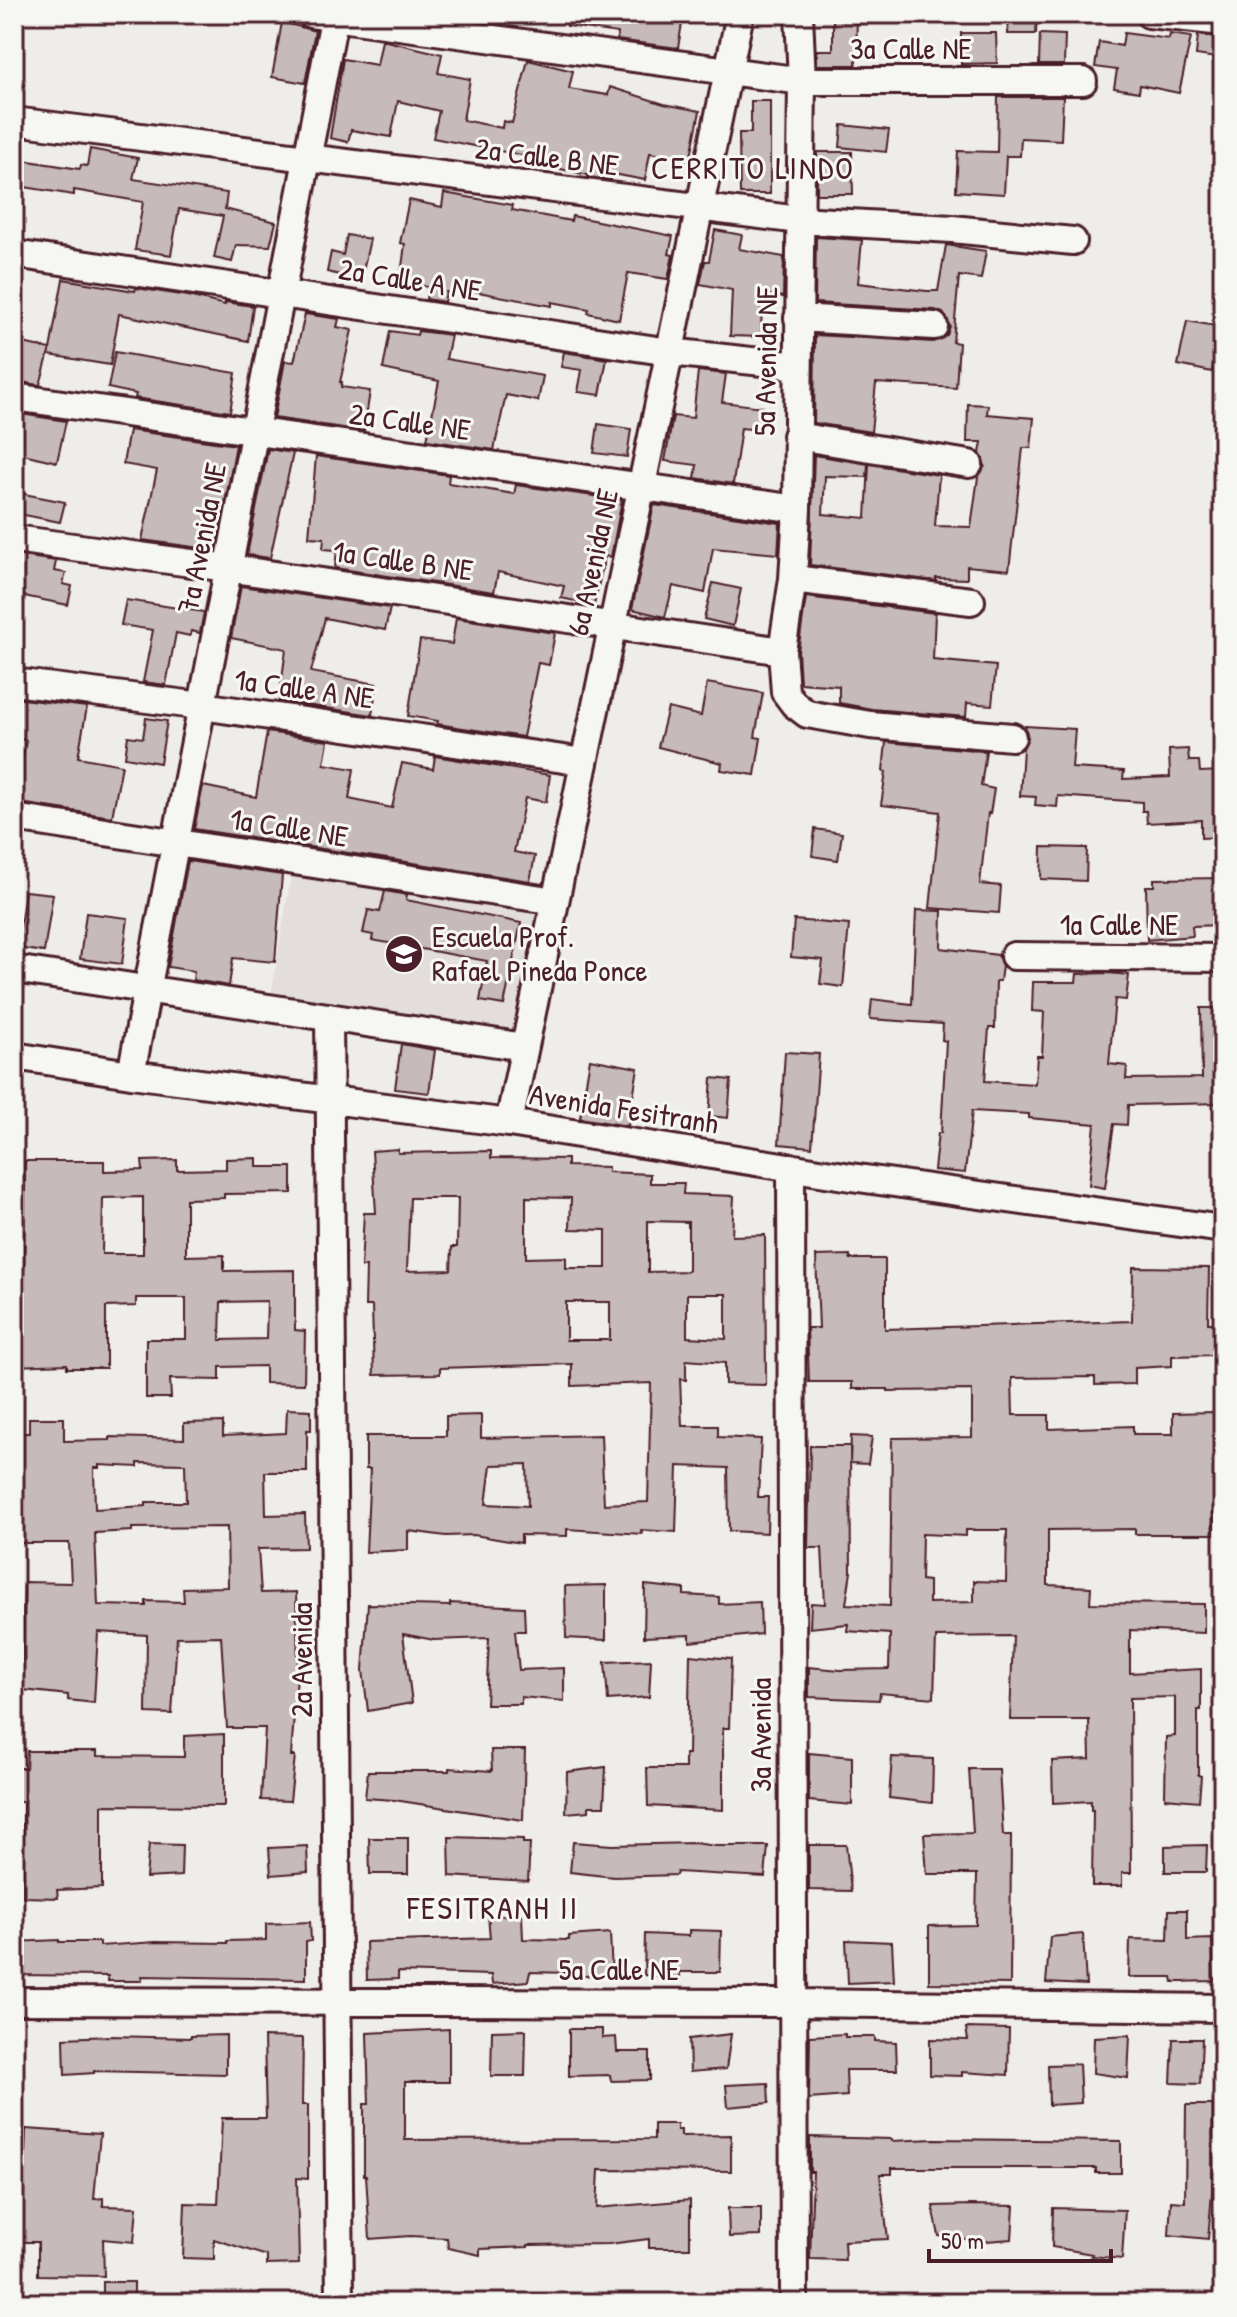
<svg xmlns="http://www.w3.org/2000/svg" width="1237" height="2317" font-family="'Patrick Hand',sans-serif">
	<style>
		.built { fill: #e3dedc }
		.building { fill: #c6babb; stroke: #4a1f2b; stroke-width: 2; fill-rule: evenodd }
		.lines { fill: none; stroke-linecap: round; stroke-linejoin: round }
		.street-casing { stroke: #4a1f2b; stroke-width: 32 }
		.street { stroke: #f6f6f2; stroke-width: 26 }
		.labels { text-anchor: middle; stroke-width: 6; stroke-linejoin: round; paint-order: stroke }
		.street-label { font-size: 30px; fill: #4a1f2b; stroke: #f6f6f2 }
		.poi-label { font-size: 30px; fill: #4a1f2b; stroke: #f6f6f2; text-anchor: start }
		.neighbourhood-label { font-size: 32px; letter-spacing: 2px; fill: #4a1f2b; stroke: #f6f6f2 }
	</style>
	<rect width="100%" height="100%" fill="#efedea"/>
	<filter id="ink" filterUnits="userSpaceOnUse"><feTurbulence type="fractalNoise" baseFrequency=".0125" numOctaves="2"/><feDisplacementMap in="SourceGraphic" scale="16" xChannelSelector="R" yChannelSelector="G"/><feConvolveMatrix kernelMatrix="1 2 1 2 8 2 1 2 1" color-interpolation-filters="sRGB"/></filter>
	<g filter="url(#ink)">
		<path class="built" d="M291,875L536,913L517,1033L271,995Z"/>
		<path class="building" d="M568,14H665L683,17L678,48L617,40L618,33L567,26Z
			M833,14H857L856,65H817V50H833Z
			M1009,14H1037L1036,34H1008Z
			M282,22L315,31L305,83L272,77Z
			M961,33H996L997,63L961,64Z
			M1124,33L1169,39L1170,34L1191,37L1179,93L1140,85L1139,92L1114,88L1117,70L1095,67L1099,42L1122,46Z
			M1040,34L1065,35L1064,65H1039Z
			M1198,35L1223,38V59L1196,55Z
			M382,40L442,54L438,73L470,79L463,120L502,128L503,121L512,123L528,60L573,71L569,89L608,95L610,87L664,104L700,111L690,161L650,153L645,180L613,174L611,180L588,177V175L556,168L557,162L433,138L439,111L398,101L391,137L351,130L348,142L330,138L343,59L377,65Z
			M998,97H1063L1061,140L1021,138L1020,156H1006L1004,194L956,191L958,151L997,152Z
			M751,101H770V194H740L739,133H751Z
			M842,125L889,130L886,152L840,147Z
			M90,149L138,158L133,179L227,193L225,209L276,222L270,246L236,245L232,262L214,258L223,216L179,209L171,255L135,250L143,202L74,190V195L18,186L22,160L80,169L81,165L87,166Z
			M817,152H852L853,194H817Z
			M444,193L513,205L512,210L571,221L572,216L673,236L669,254L673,255L668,279L628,273L619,320L588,313L589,309L552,302V306L457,288V293L446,292L444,302L426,299L428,287L400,282L405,244L400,243L409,200L442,207Z
			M715,230L742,235L739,249L784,257L783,297L762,294L761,337L730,336L732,290L700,284L705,261H709Z
			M347,235L370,239L361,280L327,272L331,252L343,255Z
			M816,237L862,240L858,283L927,291H938L946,245L986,251L981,279L959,276L953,342L959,343L956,388L876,383L871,432L814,423L815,335L933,342L947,335L950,326L943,313L935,310L815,303Z
			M63,279L135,291L136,288L188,296L225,305V302L253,306L248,341L119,314L110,365L49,355Z
			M305,314L339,319L337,327L352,330L340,382H342L341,387L370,391L364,431L274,418L285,361L294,362Z
			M1187,321L1221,327L1212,372L1178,365Z
			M390,331L417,335L418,331L451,335L446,359L543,376L538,401L506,395L494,450L427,440L439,381L383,369Z
			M14,341L50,349L40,385L14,381Z
			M115,352L236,373L230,412L135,398L136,394L108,388Z
			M564,352L607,359L600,395L578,392L582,370L561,367Z
			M698,371L726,374L722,402L763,407L760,430L741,428L733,484L695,478L697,465L665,461L673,416L693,418Z
			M968,404L988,405L987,414L1034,418L1031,448H1023L1009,570L967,566V579L936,578V581L810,565L814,455L868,464L867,477L825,476L823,514L866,518L869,464L939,475L935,526L971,527L978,477L985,466L980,453L982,442H967Z
			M14,413L66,421L57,462L23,454L21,462L14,461Z
			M598,424L631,429L627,457L594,453Z
			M129,430L236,445L216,550L142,540L157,470L123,464Z
			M268,449L293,453L270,558L247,555Z
			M316,456L449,475L448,483L514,494L516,485L622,500L611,557L605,556L594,605L561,598L564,586L498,572L494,592L335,568L337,550L323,549L324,538L309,537Z
			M14,492L65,502L60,522L14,513Z
			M654,505L780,523L778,554L713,548L705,593L673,586L665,617L632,609Z
			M14,555L56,561L54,571L66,573L63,584L72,586L68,605L14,594Z
			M713,583L741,589L733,626L704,619Z
			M241,586L390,608L385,630L325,618L311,672L377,684L372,715L279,701L286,649L231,638Z
			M806,597L935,613L933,660L996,666L992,705L967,703L966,717L872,709L839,703V686L800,683L798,651Z
			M126,600L204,612L200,633L191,631L190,636L176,633L166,685L143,682L153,630L121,625Z
			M456,618L555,633L549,665L538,663L523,737L437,724L438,721L408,716L420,640L452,644Z
			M707,683L763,693L755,737L761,738L755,775L721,770L722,763L658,747L668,708L701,716Z
			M14,698L87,707L78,757L122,765L112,817L14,802L26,740L14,738Z
			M146,718L167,721L160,763L125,757L128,736L143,738Z
			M1025,726L1075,729L1072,768L1124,771L1123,779L1170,777L1169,750L1188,749L1189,761H1199L1200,772L1223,771V837L1201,838V820L1147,823L1146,811H1142V802L1058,796L1057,807L1035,805L1036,797L1020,796L1023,748L1028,738Z
			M267,732L328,741L324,764L354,769L349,799L392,808L402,763L433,769L435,756L550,775L546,802L525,798L514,852L535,856L530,881L194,829L203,786L256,797Z
			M886,742L986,751L981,786L994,789L990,814L988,813L980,884L1001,886L999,913L930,908L940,812L881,805L886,772L883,771Z
			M815,829L842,833L838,860L812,856Z
			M1042,847L1087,848L1086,881L1041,879Z
			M188,861L282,875L275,962L233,958L229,986L193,980L194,971L168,967Z
			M1223,878V925L1192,926L1193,936L1147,940L1146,886H1154V879Z
			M25,891L53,894L44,952L17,948Z
			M385,891L407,895L406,900L521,923L504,1005L480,1001L487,961L372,940L373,935L363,933L368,910L380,912Z
			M916,910L942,911L941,948L998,955L1002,966L1000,981H996L995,1028H989L985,1081L1035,1084L1037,1056H1042L1044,1012L1032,1011L1033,982H1076L1077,974L1108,973L1129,975L1126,1000L1115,999L1109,1064L1127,1066L1126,1079L1202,1078L1201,1008H1223V1103L1128,1105L1127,1125L1114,1124L1105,1188L1089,1185L1095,1124L1029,1118V1114L972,1111L965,1173L934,1170L938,1133H941L946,1041L942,1040L943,1024L870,1019L872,999L912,1004Z
			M86,913L128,918L122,964L80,959Z
			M794,920L849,925L843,987L820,984L823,960L791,957Z
			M401,1044L435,1050L429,1093L395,1089Z
			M785,1052L819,1054L812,1147L779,1144Z
			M590,1059L638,1068L628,1126L580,1118Z
			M712,1078L731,1080L728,1118L709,1116Z
			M398,1149V1153L491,1151V1158L567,1159V1166L608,1167V1172L650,1174V1183H684L683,1194L734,1196L732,1236L765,1235L766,1385L725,1384V1363L686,1360V1380L680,1379L682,1426H718V1437L761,1439L758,1497H768L767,1533L729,1531L728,1468L678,1466L676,1532L641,1530L642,1534L567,1529V1536L521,1535V1543L474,1535L446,1536L408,1531V1550L366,1552L370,1469H366V1436H446V1416L481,1415V1438L601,1435L604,1504L648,1502L651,1383L572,1386V1364L440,1368V1374L374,1375L372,1306H365L366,1267H361L364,1213H376L372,1151ZM526,1197L571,1198L570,1229L606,1230V1268H566V1257L526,1258ZM410,1198H458L457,1247H452L451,1270L407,1271ZM648,1221L688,1222V1271L648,1272ZM687,1294H726V1339L687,1337ZM566,1302H610V1340H566ZM527,1464L528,1506L486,1504L491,1465Z
			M257,1158V1167H292V1193L224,1194V1198L186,1199V1256L224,1255V1271L295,1270V1330L305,1331L304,1384L265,1383V1366L220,1367V1380L170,1379L171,1398H146V1339H186V1298H136V1306L106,1307V1368H67V1364L14,1366V1270H24L25,1161H104V1171L143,1170L142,1161L177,1160V1170L226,1169V1159ZM143,1197V1254H102L103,1198ZM267,1301L266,1339L220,1340L221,1302Z
			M850,1255V1259H885V1329L1132,1321L1133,1267L1209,1268L1208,1323H1215V1355L1172,1356V1366L1135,1368V1384L1095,1385V1377L1012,1378L1013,1415H1049V1429L1133,1426V1434H1173V1413L1214,1412V1534H1135V1529L1048,1530V1585L1091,1587L1090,1603L1204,1604V1633L1130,1630V1673L1201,1669V1710H1198V1775L1201,1776L1199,1801L1165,1798L1166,1737L1175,1736V1697L1130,1698L1131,1873H1122V1886H1092L1093,1810H1091V1801L1053,1803L1052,1761L1090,1759L1089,1720H1010L1013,1636L936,1637L934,1698L880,1693L879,1700L809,1697V1667L840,1670L889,1669L890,1634L847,1631L848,1624L810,1628L811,1603L825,1604L822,1548H808L810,1446H850L851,1572L846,1604L890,1606L892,1438L972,1437V1390L888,1391V1389H852V1382H809L807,1328H819L816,1256ZM966,1530H1007L1006,1582L974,1581V1602L929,1603V1581L921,1580L922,1534L966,1536Z
			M287,1409L311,1410V1430H307V1472H265L266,1515L305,1514L306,1548L258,1549L261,1593L296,1592L298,1662L291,1756H295L290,1801L261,1800L265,1728H227L221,1636L177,1637L172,1714L146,1713L147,1635L98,1632L94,1703L68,1700V1695L14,1689V1665L22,1663L24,1582L71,1583L69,1543H14V1433H29V1418H64V1441L110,1440V1437L184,1439V1423L223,1422V1436L286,1433ZM138,1463L185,1464L186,1502H146V1506L95,1509L94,1468H99V1465L138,1467ZM227,1527L228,1587L183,1588L184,1602L146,1601V1606L98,1605L95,1533L132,1531V1528Z
			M851,1436L872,1437L868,1464L850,1463Z
			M606,1585V1640L566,1638L565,1586Z
			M645,1585L684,1589V1595L719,1597V1604L760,1602L761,1634L690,1642V1635L644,1637Z
			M450,1603L524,1607L525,1631H515L519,1670L564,1668V1701L521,1697V1704H486L489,1638L434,1640L403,1634L412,1703L368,1711L363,1670L368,1604L450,1606Z
			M690,1655L731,1659L729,1728H723V1810L648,1806L647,1768H685V1754H688Z
			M651,1660L649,1697L608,1700L605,1662Z
			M224,1734V1806L102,1805V1888L57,1890L58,1898L23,1897V1802H14V1768H26L27,1751H97V1756L184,1757V1736Z
			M491,1750H525L523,1820L394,1800L365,1798L368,1771H449V1768L492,1771Z
			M809,1753L852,1757V1805L809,1801Z
			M892,1757L933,1759L932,1803L889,1798Z
			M606,1767L604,1806H589V1811L566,1813L567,1772Z
			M969,1769H999L1003,1835H1011L1010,1984L929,1983V1926L976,1925L977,1874H927L924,1834L973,1833Z
			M449,1837L523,1839V1843H530L528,1881L450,1876Z
			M369,1838H408V1874H370Z
			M573,1842L612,1845L694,1843L716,1846H768L765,1877L677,1872L676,1875L614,1877L570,1872Z
			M149,1844L182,1845L181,1876L146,1878Z
			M809,1845H846L851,1891L809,1890Z
			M1207,1845L1206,1872H1165V1846Z
			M307,1846L308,1872L271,1875L269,1848Z
			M1169,1910H1187V1940L1212,1939L1214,1981L1173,1982L1172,1977H1129L1130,1939L1168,1940Z
			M522,1915L523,1939L569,1940V1936L610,1933L612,1974L572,1977L571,1973L530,1972L528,1981L492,1984L491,1975L398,1972V1979L367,1980L366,1942L490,1938L488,1916Z
			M310,1922L311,1941L306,1942V1979L142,1976V1981H108V1976L14,1975V1942L59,1940V1942H100V1946L156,1942L227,1943V1941L266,1940V1924Z
			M689,1930L721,1931L720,1972H680V1978L644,1975L645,1934L689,1936Z
			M1083,1934L1086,1985L1046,1983L1050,1937Z
			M846,1940L892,1942L894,1981L848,1983Z
			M966,2028L1009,2029L1008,2075L962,2072V2076L930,2075V2039L968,2040Z
			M449,2029V2082H405V2140L654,2139V2124H677V2130H681V2136L731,2135V2171L599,2170L597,2208L690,2200V2248H649V2239L609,2244L528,2245V2247L480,2249V2255L448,2248L447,2238L410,2236L370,2239L366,2175H364V2104H369L367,2033Z
			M569,2029H602V2038L616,2037L617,2052H650V2080L611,2081L610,2075L569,2076Z
			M526,2030L525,2076H491L492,2031Z
			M731,2034L726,2069L690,2072L689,2039Z
			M845,2034V2037H875V2041L896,2042L897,2070H846L847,2096L809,2099L810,2036Z
			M226,2035V2074L94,2071V2073L65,2075L64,2038L110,2036L191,2038V2036Z
			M1130,2035L1128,2078L1093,2073L1094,2037Z
			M264,2037L303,2038L302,2105H308V2179L297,2178L299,2264L267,2265V2256L214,2239V2259L183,2258L185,2203L218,2204L222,2118H266Z
			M1173,2039H1202L1200,2084L1171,2083Z
			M1079,2064L1081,2103L1049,2105L1048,2065Z
			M768,2083L769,2103L728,2107L726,2085Z
			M1186,2105H1213L1212,2193L1208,2239L1169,2235L1171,2201L1185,2202Z
			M26,2129L100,2134L94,2199L103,2198V2206L137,2207L134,2242L103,2239L104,2276L38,2275V2242H14V2200H23Z
			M810,2137L892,2139V2141L934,2139L1121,2141V2173H1096V2168H892V2174H880L888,2239L844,2241L845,2260L810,2259L813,2172H810Z
			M972,2205L1014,2206L1012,2239L974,2242V2240L939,2236L933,2206Z
			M728,2208H761V2236L729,2237Z
			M1053,2208L1125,2210L1122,2259L1091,2256L1092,2254L1052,2247Z
			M103,2282H134V2303H103Z"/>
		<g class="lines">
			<g class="street-casing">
				<path id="street" d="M311,14L802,81H1083
					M799,14L802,81L797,509L793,579L782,651L785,692L794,704L807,714L870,725L1012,737
					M1149,14L1223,22
					M14,121L799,220L952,229L1073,241
					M14,254L670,352L798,366
					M798,318L934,326
					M14,397L797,509
					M796,436L969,464
					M14,539L228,568L782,651
					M793,579L971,601
					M14,682L202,706L584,762
					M14,818L555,901
					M1014,956L1223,958
					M14,969L524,1047
					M329,1017L340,2303
					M14,1056L131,1074L509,1123L851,1177L1223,1229
					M131,1074L335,14
					M509,1123L740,14
					M791,1167L794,2303
					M14,2001L794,2003L1223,2008"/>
			</g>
			<use href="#street" class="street"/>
		</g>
	</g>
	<defs>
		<g id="school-disc" transform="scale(2)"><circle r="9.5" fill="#4a1f2b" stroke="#f6f6f2"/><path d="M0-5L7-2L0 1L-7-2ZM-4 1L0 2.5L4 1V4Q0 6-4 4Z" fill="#fff"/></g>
	</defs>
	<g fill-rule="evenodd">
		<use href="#school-disc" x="404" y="954"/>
	</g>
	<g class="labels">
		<g class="street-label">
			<text x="911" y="59">3a Calle NE</text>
			<text transform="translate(547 157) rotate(7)" y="10">2a Calle B NE</text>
			<text transform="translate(410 280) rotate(9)" y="10">2a Calle A NE</text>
			<text transform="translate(766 361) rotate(-89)" y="10">5a Avenida NE</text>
			<text transform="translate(410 422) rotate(8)" y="10">2a Calle NE</text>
			<text transform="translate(202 538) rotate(-79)" y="10">7a Avenida NE</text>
			<text transform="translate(403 561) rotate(8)" y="10">1a Calle B NE</text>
			<text transform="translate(593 562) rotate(-78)" y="10">6a Avenida NE</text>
			<text transform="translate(304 689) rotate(8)" y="10">1a Calle A NE</text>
			<text transform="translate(289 828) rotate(9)" y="10">1a Calle NE</text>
			<text x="1119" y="935">1a Calle NE</text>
			<text transform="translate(624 1109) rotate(9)" y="10">Avenida Fesitranh</text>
			<text transform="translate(302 1660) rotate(-90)" y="10">2a Avenida</text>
			<text transform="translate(761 1735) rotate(-90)" y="10">3a Avenida</text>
			<text x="619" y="1980">5a Calle NE</text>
		</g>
		<g class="poi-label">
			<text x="432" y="947">Escuela Prof.<tspan x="432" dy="34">Rafael Pineda Ponce</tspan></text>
		</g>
		<g class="neighbourhood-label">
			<text x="753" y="179">CERRITO LINDO</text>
			<text x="493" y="1919">FESITRANH II</text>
		</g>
	</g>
	<rect width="1237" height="2317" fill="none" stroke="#f6f6f2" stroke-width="48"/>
	<rect x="24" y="24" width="1189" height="2269" fill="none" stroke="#4a1f2b" stroke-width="3" filter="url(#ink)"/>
	<path d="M929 2249v12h182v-12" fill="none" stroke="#4a1f2b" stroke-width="4"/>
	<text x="941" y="2249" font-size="24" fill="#4a1f2b" stroke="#f6f6f2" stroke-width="6" paint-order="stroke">50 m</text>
</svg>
